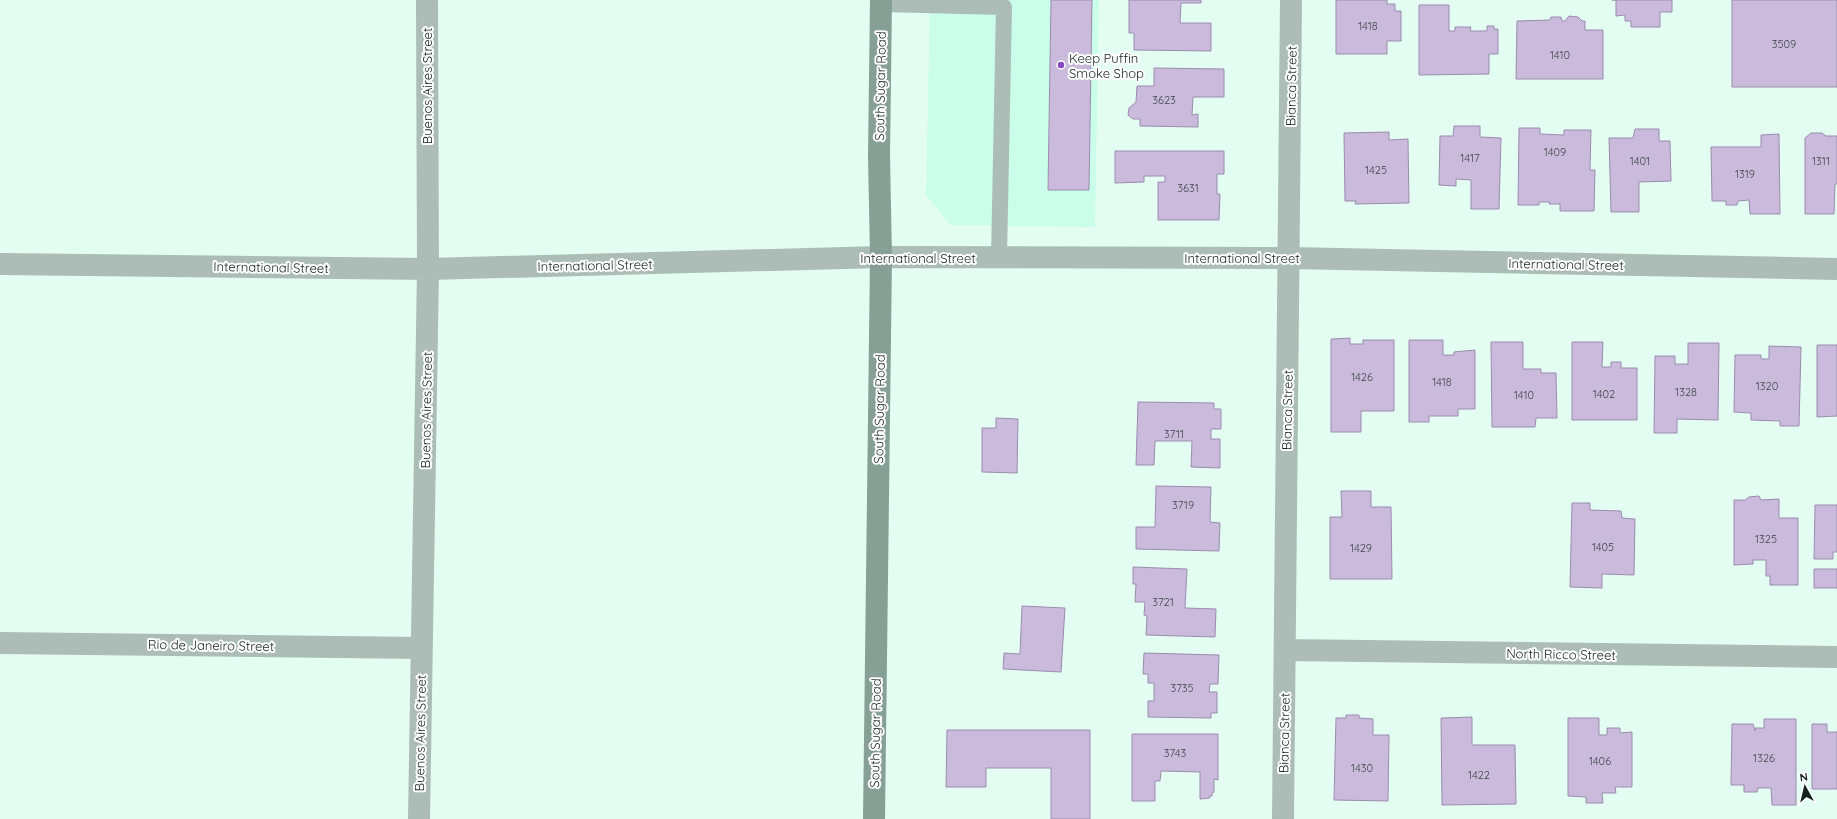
<svg xmlns="http://www.w3.org/2000/svg" width="1837" height="819" font-family="Quicksand,sans-serif">
	<style>
		.built { fill: #cafdea }
		.building { fill: #cabbdc; stroke: #9a8cac }
		.lines { fill: none; stroke-linecap: round; stroke-linejoin: round }
		.service { stroke: #abbdb6; stroke-width: 16 }
		.minor { stroke: #abbdb6; stroke-width: 22 }
		.secondary { stroke: #86a096; stroke-width: 22 }
		.poi-dot { fill: #884ac0; stroke: #fff; stroke-width: 1.5 }
		.labels { text-anchor: middle; stroke-width: 4; stroke-linejoin: round; paint-order: stroke }
		.number-label { font-size: 11px; fill: #40484c }
		.poi-label { font-size: 13px; fill: #12221c; stroke: #fff; text-anchor: start }
		.street-label { font-size: 13px; fill: #12221c; stroke: #fff }
	</style>
	<rect width="100%" height="100%" fill="#e4fdf3"/>
	<path class="built" d="M930,0H1099L1095,227L950,225L926,195Z"/>
	<path class="building" d="M1051,0H1092L1089,190H1048Z
		M1129,0H1201V3H1181L1180,23H1211V51L1134,50V33H1129Z
		M1336,0H1387V4H1395V11H1401V41H1387V54H1336Z
		M1612,0H1672V12H1660V27H1631V21H1625V15L1616,16V0Z
		M1732,0H1837V87H1732Z
		M1419,5H1449V31H1455V27H1471L1470,31H1487V26H1494V29H1498V54H1489V74L1419,75Z
		M1569,16L1578,17L1582,21H1585V30H1603V79H1516L1517,21L1550,20L1551,17H1561L1562,21H1565Z
		M1154,68L1224,69V97H1193L1192,115L1198,114V127L1140,126V119H1133L1128,115L1129,108L1136,102L1137,86H1154Z
		M1454,126H1480V137L1501,138L1499,209H1471V180L1456,179V186L1439,185L1440,136H1453Z
		M1519,128H1540V134L1564,135V130H1591L1590,170H1595L1594,211H1560V204H1549L1550,202H1539V205H1518Z
		M1635,129H1659V141H1670L1671,181L1639,182V212H1611L1609,138H1633Z
		M1389,132V140L1408,139L1409,203L1355,204L1356,201H1345L1344,133Z
		M1811,133H1822L1826,136H1837V184H1835L1834,214H1805V138Z
		M1779,134L1780,214H1750L1749,200L1738,201L1737,205H1726V201H1712L1711,147H1761V135Z
		M1115,151H1224V174H1217V194H1220L1219,220H1158V182H1165V176H1144V182L1115,183Z
		M1350,338V344H1363V340H1394V411H1361V432H1331V339Z
		M1409,340H1443V355H1454V352L1475,350V409H1458V416H1429V422H1409Z
		M1491,342H1523V369H1541V373H1556L1557,418H1536L1535,427H1492Z
		M1572,342H1603L1602,367H1611V362H1621V368H1637V420H1572Z
		M1688,343H1719L1718,420L1677,419V433H1654L1655,356H1675V364H1688Z
		M1817,345H1837V416L1817,417Z
		M1769,346L1801,347L1799,426H1780V421L1751,420V413L1734,412L1735,355H1761V359H1769Z
		M1138,402L1214,403V409H1221V429H1211V439H1220V468L1191,467L1192,441H1155L1154,465H1136Z
		M996,418L1018,419L1017,473L982,472V428H996Z
		M1156,486L1211,487L1210,522L1220,523L1219,551L1136,549V527H1155Z
		M1341,491H1371V507H1391L1392,579H1330V517H1342Z
		M1759,496L1761,500L1779,499V518H1798V585H1770V576H1766V560H1753V564L1734,565V500H1745L1749,497Z
		M1572,503H1590V510L1621,511L1622,518L1635,519L1634,575L1602,574V588L1570,587Z
		M1815,505H1837V552H1833V559H1814Z
		M1133,567L1187,569L1185,608L1216,609L1215,637L1146,635L1147,616L1144,615L1145,602H1135L1136,584H1133Z
		M1814,569H1837V588H1814Z
		M1022,606L1065,608L1061,672L1003,669L1004,653L1020,654Z
		M1144,653L1219,655L1218,684H1210L1209,692H1217V713H1211V718L1148,717V701H1154V683H1148V674H1143Z
		M1346,715H1359V718L1373,719V735H1389L1388,801L1334,800L1336,718H1346Z
		M1472,717V745H1515L1516,804L1442,805L1441,718Z
		M1568,718H1599V735H1607V728H1620V733L1632,732V787H1615L1616,793H1602L1603,803H1586V797L1568,796Z
		M1764,719H1796V805H1772L1771,788H1758L1757,792H1744V785H1731L1732,724H1753L1755,731V728H1764Z
		M1812,724H1827V732H1837V789H1812Z
		M947,730H1090V819H1051V768H986V787H946Z
		M1132,734H1218V780L1214,779V792L1212,793V796H1209L1210,798L1200,799V772L1161,771L1160,781H1155V801H1132Z"/>
	<g class="lines">
		<path class="service" d="M881,4L1004,7L999,258"/>
		<path class="minor" d="M0,264L428,269L881,257L1289,258L1837,269
			M0,643L421,648
			M1285,650L1837,657
			M419,819L428,269L427,0
			M1283,819L1291,0"/>
		<path class="secondary" d="M874,819L881,257L879,156L881,0"/>
	</g>
	<circle class="poi-dot" cx="1061" cy="65" r="4"/>
	<g class="labels">
		<g class="number-label">
			<text x="1368" y="30">1418</text>
			<text x="1784" y="48">3509</text>
			<text x="1560" y="59">1410</text>
			<text x="1164" y="104">3623</text>
			<text x="1555" y="156">1409</text>
			<text x="1470" y="162">1417</text>
			<text x="1640" y="165">1401</text>
			<text x="1821" y="165">1311</text>
			<text x="1376" y="174">1425</text>
			<text x="1745" y="178">1319</text>
			<text x="1188" y="192">3631</text>
			<text x="1362" y="381">1426</text>
			<text x="1442" y="386">1418</text>
			<text x="1767" y="390">1320</text>
			<text x="1686" y="396">1328</text>
			<text x="1604" y="398">1402</text>
			<text x="1524" y="399">1410</text>
			<text x="1174" y="438">3711</text>
			<text x="1183" y="509">3719</text>
			<text x="1766" y="543">1325</text>
			<text x="1603" y="551">1405</text>
			<text x="1361" y="552">1429</text>
			<text x="1163" y="606">3721</text>
			<text x="1182" y="692">3735</text>
			<text x="1175" y="757">3743</text>
			<text x="1764" y="762">1326</text>
			<text x="1600" y="765">1406</text>
			<text x="1362" y="772">1430</text>
			<text x="1479" y="779">1422</text>
		</g>
		<g class="poi-label">
			<text x="1069" y="63">Keep Puffin<tspan x="1069" dy="15">Smoke Shop</tspan></text>
		</g>
		<g class="street-label">
			<text transform="translate(427 86) rotate(-90)" y="5">Buenos Aires Street</text>
			<text transform="translate(880 86) rotate(-89)" y="5">South Sugar Road</text>
			<text transform="translate(1291 86) rotate(-89)" y="5">Bianca Street</text>
			<text x="918" y="263">International Street</text>
			<text x="1242" y="263">International Street</text>
			<text transform="translate(1566 264) rotate(1)" y="5">International Street</text>
			<text transform="translate(595 265) rotate(-1)" y="5">International Street</text>
			<text transform="translate(271 267) rotate(1)" y="5">International Street</text>
			<text transform="translate(879 409) rotate(-89)" y="5">South Sugar Road</text>
			<text transform="translate(426 410) rotate(-89)" y="5">Buenos Aires Street</text>
			<text transform="translate(1287 410) rotate(-89)" y="5">Bianca Street</text>
			<text transform="translate(211 645) rotate(1)" y="5">Rio de Janeiro Street</text>
			<text transform="translate(1561 654) rotate(1)" y="5">North Ricco Street</text>
			<text transform="translate(420 733) rotate(-89)" y="5">Buenos Aires Street</text>
			<text transform="translate(875 733) rotate(-89)" y="5">South Sugar Road</text>
			<text transform="translate(1284 733) rotate(-89)" y="5">Bianca Street</text>
		</g>
	</g>
	<g transform="translate(1805 787) rotate(352)" stroke="#ffffff" stroke-width="3" paint-order="stroke">
	<path d="M0-3L7 15L0 10L-7 15Z" fill="#12221c"/>
	<text y="-6" font-size="11" font-weight="bold" text-anchor="middle" fill="#12221c">N</text>
	</g>
</svg>
